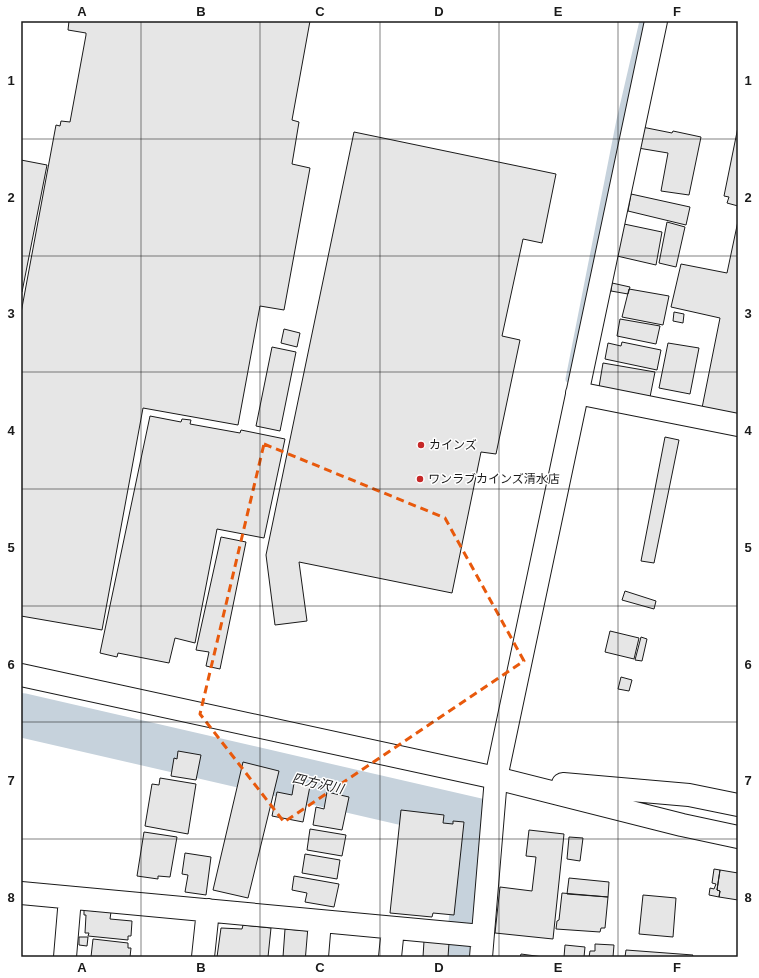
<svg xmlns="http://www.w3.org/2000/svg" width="759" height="978" font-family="Helvetica,'Noto Sans JP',sans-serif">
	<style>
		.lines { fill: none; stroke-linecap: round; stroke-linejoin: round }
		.stream { stroke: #c6d2dc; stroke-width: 7 }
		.river { stroke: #c6d2dc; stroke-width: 44 }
		.building { fill: #e6e6e6; stroke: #1a1a1a }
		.minor-casing { stroke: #1a1a1a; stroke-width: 24 }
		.tertiary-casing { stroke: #1a1a1a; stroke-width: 24 }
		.minor { stroke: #fff; stroke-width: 22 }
		.tertiary { stroke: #fff; stroke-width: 22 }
		.marked { fill: none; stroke: #e8590c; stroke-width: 3; stroke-dasharray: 8 5; stroke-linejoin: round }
		.grid { fill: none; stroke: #1a1a1a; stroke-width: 1; stroke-opacity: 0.55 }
		.poi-dot { fill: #c62828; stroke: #fff; stroke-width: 1.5 }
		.labels { text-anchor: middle; stroke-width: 3; stroke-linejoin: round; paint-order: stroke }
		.poi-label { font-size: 12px; fill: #1a1a1a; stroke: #fff; text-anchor: start }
		.water-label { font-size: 13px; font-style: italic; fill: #1a1a1a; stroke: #fff }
		.neatline { fill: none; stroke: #1a1a1a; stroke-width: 1.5 }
		.grid-label { font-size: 13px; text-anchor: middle; font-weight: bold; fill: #1a1a1a }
	</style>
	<rect width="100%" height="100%" fill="#fff"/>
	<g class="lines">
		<path class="stream" d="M569,379L620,120L643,21"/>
		<path class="river" d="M21,715L481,821L467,957"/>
	</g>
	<path class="building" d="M69,21H310L292,120L299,122L292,164L310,168L284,310L260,306L238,425L143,408L102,630L21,616V313L56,125L60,126L61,121L70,122L86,35V33L68,30Z
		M642,127L672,133L673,131L701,137L689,195L661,191L668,153L638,148Z
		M738,127V206L727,203L729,197L724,196Z
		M354,132L556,174L542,243L523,239L502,336L520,340L496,454L481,452L452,593L299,562L307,621L275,625L266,555Z
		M21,160L47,165L22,292H21Z
		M631,194L690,207L686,225L628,211Z
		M738,221V415L702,408L720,318L671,307L681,264L727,273Z
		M667,222L685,227L676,267L659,263Z
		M624,224L662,232L656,265L617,256Z
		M612,283L630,287L628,294L611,291Z
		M629,289L669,296L663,325L622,317Z
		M674,312L684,314L683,323L673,321Z
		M620,319L660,326L656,344L617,336Z
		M284,329L300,333L297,347L281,343Z
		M622,342L661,350L657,370L605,359L608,343L621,346Z
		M668,343L699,348L690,394L659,388Z
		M272,347L296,352L280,431L256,426Z
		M603,363L655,372L650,397L599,387Z
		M150,416L181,422L182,419L191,420L190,424L240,433L241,430L285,439L264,538L217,529L195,643L175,638L169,663L118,653L117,657L100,653Z
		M665,437L679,440L654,563L641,561Z
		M221,537L246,542L220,669L206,666L209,652L196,650Z
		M625,591L656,601L654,609L622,600Z
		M610,631L639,638L634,659L605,652Z
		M641,637L647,639L642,661L635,660Z
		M621,677L632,680L629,691L618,689Z
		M178,751L201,755L196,780L171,776L174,758L177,759Z
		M243,762L279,771L248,898L213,890Z
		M160,778L196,784L188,834L145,826L152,784L159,785Z
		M294,783L310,786L303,822L272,816L277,792L292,795Z
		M327,792L349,797L342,830L313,825L316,807L324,809Z
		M401,810L444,815L443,823L453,824V821L464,822L454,915L433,913L432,917L390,913Z
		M310,829L346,835L342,856L307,850Z
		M529,830L564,834L553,939L495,933L500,887L532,891L536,857L526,856Z
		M144,832L177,837L170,877L158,876V879L137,876Z
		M569,837L583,838L580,861L567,859Z
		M185,853L211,857L206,895L185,892L188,875L182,874Z
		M305,854L340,860L337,879L302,873Z
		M714,869L720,870L717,890L720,891L719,897L709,895L710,888L714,889L716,884L712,883Z
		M720,870L738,873V900L719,897L720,891L717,890Z
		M294,876L339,884L334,907L305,902L307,893L292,890Z
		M569,878L609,882L608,897L567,894Z
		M562,893L608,897L605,928H601L600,932L556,929L557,921L559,920Z
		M643,895L676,898L673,937L639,934Z
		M84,910L111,912L110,919L132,921L131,936H128V940L88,936L89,933H85L86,915H84Z
		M243,925L271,928L268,957H217L221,928L242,929Z
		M285,929L310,931L308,957H283Z
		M79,937H88L87,946L79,945Z
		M93,939L128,943V948H131L130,957H91Z
		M424,941L449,943L448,957H423Z
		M595,944L614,945L613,957H589L590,951H595Z
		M565,945L585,947L584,957H564Z
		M626,950L693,955L692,957H625Z
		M521,954L543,957H520Z"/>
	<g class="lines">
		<g class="minor-casing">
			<path id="minor" d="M577,393L738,425
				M21,893L482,936
				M65,957L70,898
				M203,957L208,910
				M317,957L320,921
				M390,957L393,928
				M481,957L496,778L656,21"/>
		</g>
		<g class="tertiary-casing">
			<path id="tertiary" d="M21,675L496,778L682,825L738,837
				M563,784L689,795L738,805"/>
		</g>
		<use href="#minor" class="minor"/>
		<use href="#tertiary" class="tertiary"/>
	</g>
	<path class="marked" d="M264,444L445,518L524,661L284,822L200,714Z"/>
	<path class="grid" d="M141,21V957M260,21V957M380,21V957M499,21V957M618,21V957M21,139H738M21,256H738M21,372H738M21,489H738M21,606H738M21,722H738M21,839H738"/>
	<g class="poi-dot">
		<circle cx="421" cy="445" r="4"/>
		<circle cx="420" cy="479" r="4"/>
	</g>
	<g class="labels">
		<g class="poi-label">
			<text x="429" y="449">カインズ</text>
			<text x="428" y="483">ワンラブカインズ清水店</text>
		</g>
		<g class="water-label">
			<text transform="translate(318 783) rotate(13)" y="5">四方沢川</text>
		</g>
	</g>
	<rect width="759" height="978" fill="none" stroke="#ffffff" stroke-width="44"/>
	<rect x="22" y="22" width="715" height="934" class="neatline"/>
	<g class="grid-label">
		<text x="82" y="16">A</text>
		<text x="201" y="16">B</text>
		<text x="320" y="16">C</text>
		<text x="439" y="16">D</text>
		<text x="558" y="16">E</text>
		<text x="677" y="16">F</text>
		<text x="11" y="85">1</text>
		<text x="748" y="85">1</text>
		<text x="11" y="202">2</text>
		<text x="748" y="202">2</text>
		<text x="11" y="318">3</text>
		<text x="748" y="318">3</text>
		<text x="11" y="435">4</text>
		<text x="748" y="435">4</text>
		<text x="11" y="552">5</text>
		<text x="748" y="552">5</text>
		<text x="11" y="669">6</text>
		<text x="748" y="669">6</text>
		<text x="11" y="785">7</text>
		<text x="748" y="785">7</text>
		<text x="11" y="902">8</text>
		<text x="748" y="902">8</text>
		<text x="82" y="972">A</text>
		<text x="201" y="972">B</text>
		<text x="320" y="972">C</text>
		<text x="439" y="972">D</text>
		<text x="558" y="972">E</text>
		<text x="677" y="972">F</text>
	</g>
</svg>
